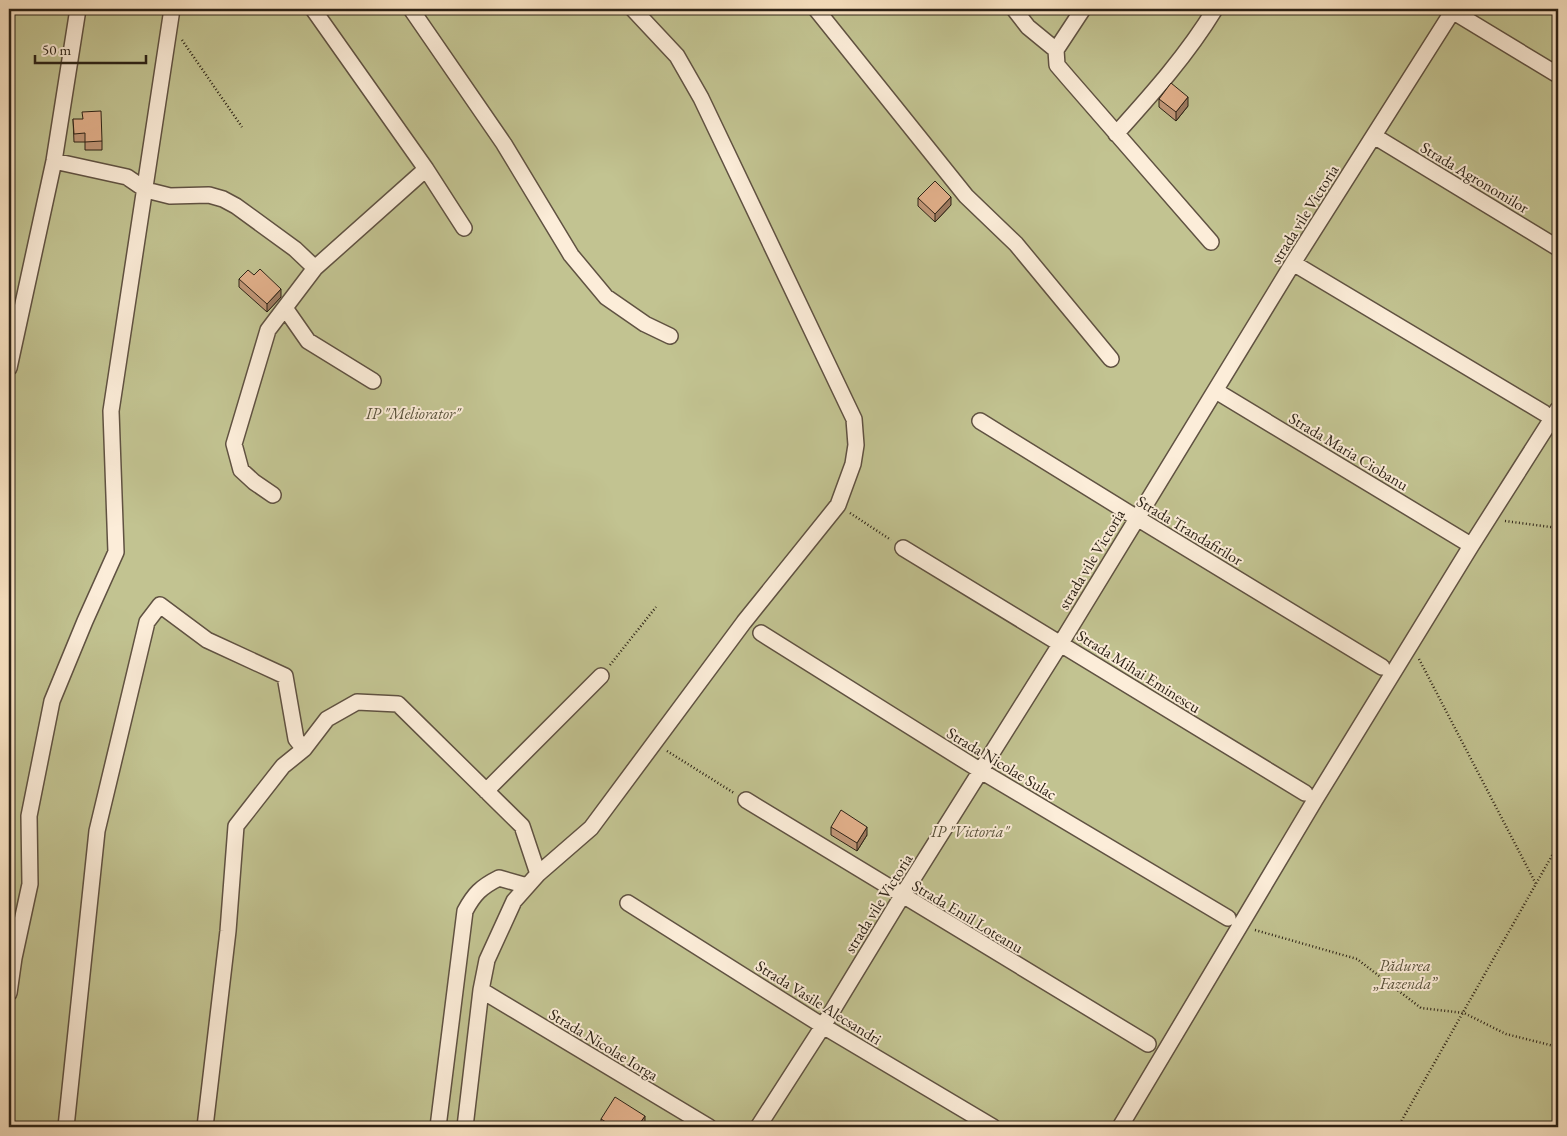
<svg xmlns="http://www.w3.org/2000/svg" width="1567" height="1136" font-family="'EB Garamond',serif">
	<style>
		.green { fill: #c2c391; stroke: #777254 }
		.lines { fill: none; stroke-linecap: round; stroke-linejoin: round }
		.minor-casing { stroke: #605242; stroke-width: 18 }
		.path { stroke: #2c2216; stroke-width: 2.5; stroke-dasharray: 1 2.5; stroke-linecap: butt }
		.minor { stroke: #fcedd9; stroke-width: 15 }
		.wall { fill: #c29778; stroke: #2c2216 }
		.shaded-wall { fill: #9e7b61; stroke: #2c2216 }
		.building { fill: #e2b08b; stroke: #2c2216 }
		.labels { text-anchor: middle; stroke-width: 4; stroke-linejoin: round; paint-order: stroke }
		.street-label { font-size: 16px; fill: #2c2216; stroke: #fcedd9 }
		.park-label { font-size: 16px; font-style: italic; fill: #59523b; stroke: #fcedd9 }
	</style>
	<rect width="100%" height="100%" fill="#fae4c4"/>
	<filter id="stains"><feTurbulence type="fractalNoise" baseFrequency=".004" numOctaves="4"/><feColorMatrix values="0 0 0 0 .2 0 0 0 0 .09 0 0 0 0 .02 0 0 0 .5 -.17"/></filter>
	<radialGradient id="worn" r=".72"><stop offset=".6" stop-color="#630" stop-opacity="0"/><stop offset="1" stop-color="#630" stop-opacity=".3"/></radialGradient>
	<path class="green" d="M9,9H1558V1127H9Z"/>
	<g class="lines">
		<g class="minor-casing">
			<path id="minor" d="M411,9L504,144L571,255L606,297L645,324L670,336
				M816,9L966,196L1016,244L1111,359
				M1014,9L1028,27L1056,50L1057,65L1069,79L1211,242
				M1449,9L1558,75
				M1056,50L1083,9
				M1116,134C1152,94 1187,55 1215,9
				M1374,136L1558,248
				M54,161L127,177L146,190L170,196L209,195L223,199L236,206L295,249L315,268
				M426,169L464,228
				M1293,263L1544,413
				M285,308L308,341L373,381
				M9,368L54,161L78,9
				M1216,391L1464,541
				M980,421L1137,518L1382,667
				M273,495L254,482L241,470L234,444L268,330L315,268L426,169L313,9
				M903,548L1305,793
				M761,633L981,771L1228,918
				M486,791L601,676
				M746,800L1148,1044
				M628,903L823,1026L993,1127
				M481,990L709,1127
				M9,993L14,958L30,884L29,816L52,701L85,621L116,552L111,411L172,9
				M66,1127L97,831L147,622L160,605L207,640L285,676L296,739L304,749
				M205,1127L228,931L236,826L283,766L304,749L327,719L357,702L398,704L522,826L538,874
				M438,1127L465,911C474,894 481,887 499,878L527,886
				M465,1127L481,990L487,960L514,901L538,874L591,828L744,622L838,505L853,464L856,445L854,419L701,98L677,56L633,9
				M758,1127L823,1026L902,896L1061,643L1293,263L1454,9
				M1120,1127L1315,800L1471,546L1558,409"/>
		</g>
		<path class="path" d="M182,40L242,127
			M850,513L891,540
			M1505,521L1558,528
			M1419,659L1536,884
			M610,665L656,607
			M667,751L734,793
			M1255,930L1357,959L1421,1008L1464,1013L1506,1034L1558,1047
			M1398,1127L1558,845"/>
		<use href="#minor" class="minor"/>
	</g>
	<path class="wall" d="M1159,99L1188,106L1176,121L1159,107Z
		M73,119L102,141V150H85V142H74Z
		M918,198L951,205L935,222L918,206Z
		M254,275L281,297L267,312L239,287V279Z
		M831,827L867,835L857,851L831,835Z
		M601,1119L645,1124L643,1127H601Z"/>
	<path class="shaded-wall" d="M1188,97V106L1176,121V112Z
		M951,197V205L935,222V214Z
		M281,289V297L267,312V304Z
		M867,827V835L857,851V843Z
		M645,1116V1124L643,1127H637Z"/>
	<path class="building" d="M1171,83L1188,97L1176,112L1159,99Z
		M101,111L102,141L85,142V133L74,134L73,119H83L82,112Z
		M935,181L951,197L935,214L918,198Z
		M260,269L281,289L267,304L239,279L248,270L254,275Z
		M841,810L867,827L857,843L831,827Z
		M615,1097L645,1116L637,1127H614L601,1119Z"/>
	<g class="labels">
		<g class="street-label">
			<text transform="translate(1475 177) rotate(31)" y="6">Strada Agronomilor</text>
			<text transform="translate(1304 214) rotate(-58)" y="6">strada vile Victoria</text>
			<text transform="translate(1349 451) rotate(31)" y="6">Strada Maria Ciobanu</text>
			<text transform="translate(1190 530) rotate(31)" y="6">Strada Trandafirilor</text>
			<text transform="translate(1091 559) rotate(-59)" y="6">strada vile Victoria</text>
			<text transform="translate(1139 671) rotate(32)" y="6">Strada Mihai Eminescu</text>
			<text transform="translate(1002 763) rotate(31)" y="6">Strada Nicolae Sulac</text>
			<text transform="translate(878 903) rotate(-58)" y="6">strada vile Victoria</text>
			<text transform="translate(968 916) rotate(31)" y="6">Strada Emil Loteanu</text>
			<text transform="translate(819 1002) rotate(32)" y="6">Strada Vasile Alecsandri</text>
			<text transform="translate(604 1044) rotate(31)" y="6">Strada Nicolae Iorga</text>
		</g>
		<g class="park-label">
			<text x="413" y="419">IP "Meliorator"</text>
			<text x="970" y="837">IP "Victoria"</text>
			<text x="1405" y="971">Pădurea<tspan x="1405" dy="18">„Fazenda”</tspan></text>
		</g>
	</g>
	<rect width="1567" height="1136" fill="none" stroke="#fae4c4" stroke-width="30"/>
	<rect x="10" y="10" width="1547" height="1116" fill="none" stroke="#2c2216" stroke-width="2.5"/>
	<rect x="15" y="15" width="1537" height="1106" fill="none" stroke="#2c2216"/>
	<path d="M35 55v8h111v-8" fill="none" stroke="#2c2216" stroke-width="2.5"/>
	<text x="42" y="55" font-size="15" fill="#2c2216" stroke="#fcedd9" stroke-width="4" paint-order="stroke">50 m</text>
	<rect width="100%" height="100%" filter="url(#stains)"/>
	<rect width="100%" height="100%" fill="url(#worn)"/>
</svg>
